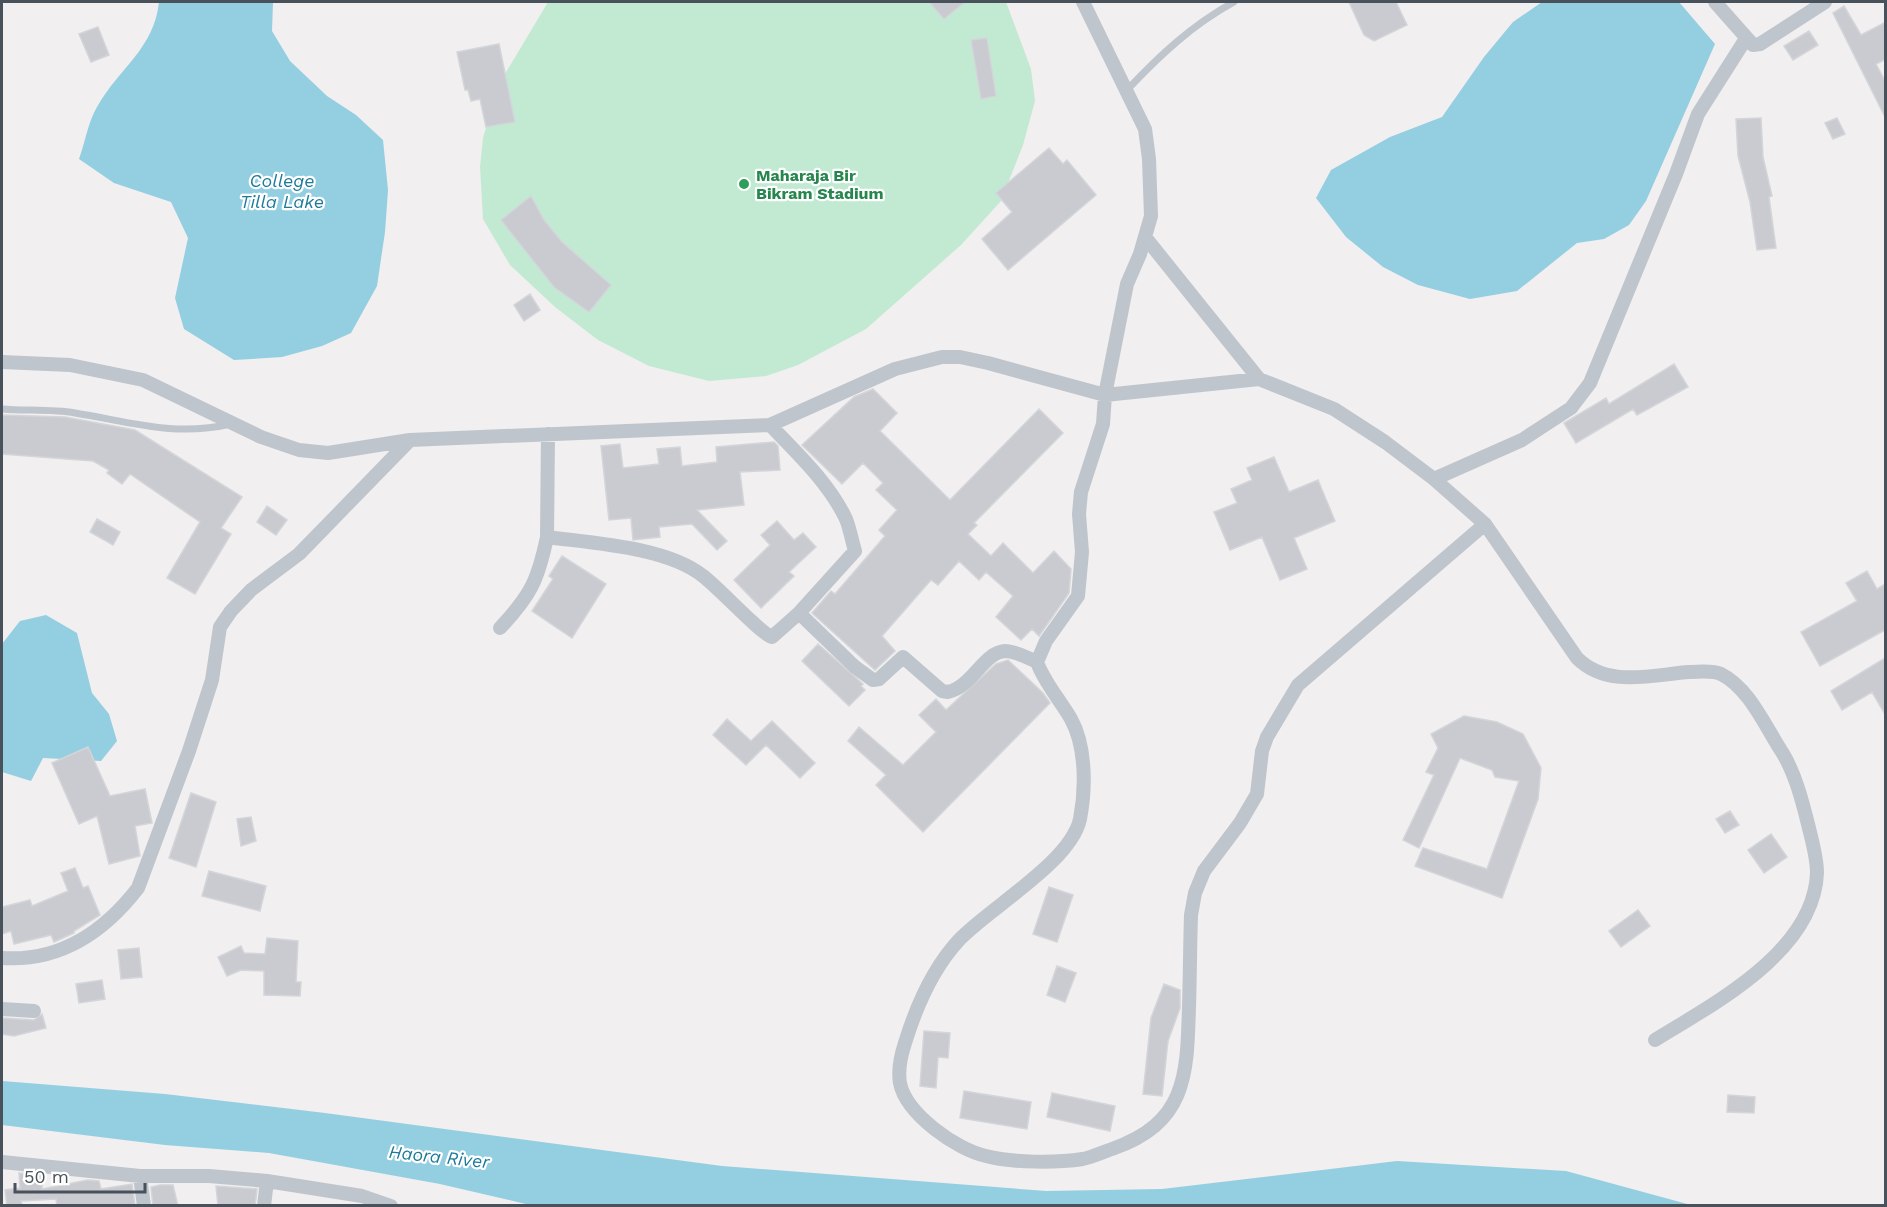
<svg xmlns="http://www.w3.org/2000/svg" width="1887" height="1207" font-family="'Work Sans',sans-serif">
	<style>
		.green { fill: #c2ead3 }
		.water { fill: #94cee1 }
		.building { fill: #c9cbd0; stroke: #d3d5d9; stroke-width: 1.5 }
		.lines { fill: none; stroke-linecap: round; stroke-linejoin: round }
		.lane { stroke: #bfc5cc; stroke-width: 7 }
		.street { stroke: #bfc5cc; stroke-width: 14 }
		.leisure-dot { fill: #2e9e5b; stroke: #fff; stroke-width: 2 }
		.labels { text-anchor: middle; stroke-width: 4.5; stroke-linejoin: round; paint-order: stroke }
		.leisure-label { font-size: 16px; font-weight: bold; fill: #27864d; stroke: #fff; text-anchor: start }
		.water-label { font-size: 18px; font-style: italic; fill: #1d7a99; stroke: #fff }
	</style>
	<rect width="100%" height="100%" fill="#f1efef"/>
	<path class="green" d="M548,2H1006L1031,69L1035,101L1023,145L1001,201L961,245L866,329L798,365L766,376L709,381L649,366L598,340L555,307L510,265L483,219L480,167L483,138L499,84Z"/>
	<path class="water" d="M159,2H273L272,31L290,61L327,96L356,115L383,140L388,190L385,232L377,286L351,333L322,346L282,357L234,360L184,329L175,298L188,238L171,202L114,183L79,159C85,143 88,122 97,107C119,68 154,49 159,2Z
		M1542,2H1679L1715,44L1646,201L1629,225L1604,239L1577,243L1517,291L1470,299L1418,285L1383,267L1346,237L1316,198L1331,170L1390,137L1442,117L1484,57L1513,22Z
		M46,615L77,633L92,693L109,714L117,741L101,761L43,758L31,781L2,772V644L20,621Z
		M2,1081L165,1094L325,1113L722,1166L1046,1191L1162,1189L1397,1161L1566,1171L1691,1205H530L440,1184L269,1153L165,1145L2,1125Z"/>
	<path class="building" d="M929,2H965L944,19Z
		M1349,2H1396L1407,25L1374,41L1364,35Z
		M1844,6L1861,35L1886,22V59L1876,64L1886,83V119L1833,13Z
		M98,27L109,55L91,62L79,34Z
		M1809,31L1818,45L1793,60L1784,46Z
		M987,38L996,96L981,99L971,40Z
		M499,44L515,122L486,127L480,99L471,101L468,90H465L457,52Z
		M1761,118L1763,157L1772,196L1769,197L1776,248L1757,250L1750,202L1738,156L1736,119Z
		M1837,118L1845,134L1833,139L1825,123Z
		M1049,148L1063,164L1067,160L1096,195L1008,270L982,239L1012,212L996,193Z
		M531,196L544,220L562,242L611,285L589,312L554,287L501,220Z
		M530,294L540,310L524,321L514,305Z
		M1674,364L1688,387L1637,415L1633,409L1576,443L1564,423L1606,398L1609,404Z
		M873,389L897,413L880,431L950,500L1039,409L1063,433L974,523L977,525L968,534L991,556L1003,543L1033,573L1054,551L1071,569L1069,593L1039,636L1032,629L1021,640L996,617L1013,596L986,572L979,580L959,561L938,585L931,580L882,636L895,651L875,670L812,613L831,591L835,594L885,536L879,530L897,510L876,490L883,483L863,463L842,484L802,445L854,397Z
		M2,415L65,417L135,430L242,497L221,528L231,534L195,594L167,578L200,522L130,474L122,484L107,473L109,470L93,461L2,454Z
		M774,442L778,446L780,470L740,472L744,505L697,510L727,541L717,550L692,524L659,527L660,537L633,540L631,518L609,520L601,446L620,444L623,468L659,464L657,449L680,447L682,466L717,462L716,447Z
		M1274,457L1289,492L1318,480L1335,521L1294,538L1307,569L1280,580L1262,537L1230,550L1214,512L1237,503L1231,489L1252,480L1247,468Z
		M267,506L287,520L276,535L257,522Z
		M97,519L120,532L113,545L90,532Z
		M777,521L794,540L803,533L816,547L789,572L794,576L761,608L734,580L770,545L761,535Z
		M562,556L606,584L572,638L532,611L553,579L549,576Z
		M1867,571L1877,589L1885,584V630L1820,666L1801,632L1857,601L1846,583Z
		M818,644L863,684L861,686L865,690L849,706L802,661Z
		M1885,658L1886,716L1872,692L1842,710L1831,691Z
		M1008,660L1043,693L1050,703L923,832L876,785L886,775L848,741L859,727L903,765L936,732L919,715L936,699L946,710L996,664Z
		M1464,716L1497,722L1523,734L1541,768L1538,799L1502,898L1415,866L1423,848L1487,869L1519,781L1495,777L1492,770L1460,758L1419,848L1403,840L1434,775L1426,772L1438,748L1431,734Z
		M727,719L751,741L772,721L815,763L800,778L766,745L746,765L713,735Z
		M88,747L110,796L145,789L152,823L135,826L140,856L109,864L97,816L79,824L52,763Z
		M191,793L216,802L196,867L169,858Z
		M1730,811L1739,825L1725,833L1716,819Z
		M251,817L256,841L241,846L237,819Z
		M1771,834L1787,857L1764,873L1748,850Z
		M75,868L83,888L88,886L100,915L74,931V933L54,942L51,935L14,944L11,931L2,934V907L30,900L32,906L68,891L61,873Z
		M209,871L266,886L260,911L202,896Z
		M1049,887L1073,895L1057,942L1033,934Z
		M1638,910L1650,926L1621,947L1609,931Z
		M267,938L298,941L296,982H301L300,996L264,995V971L241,970L227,976L218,957L241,946L244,953L265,954Z
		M139,948L142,977L121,979L118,950Z
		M1057,966L1076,973L1065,1002L1047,995Z
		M102,980L105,999L79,1003L76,984Z
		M1164,984L1180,990V1008L1168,1041L1162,1096L1143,1094L1151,1018Z
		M42,1014L46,1028L14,1036L2,1034V1018L34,1020Z
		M924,1031L950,1033L948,1058L938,1057L936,1088L920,1086Z
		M964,1091L1031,1102L1027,1129L960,1118Z
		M1052,1093L1115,1106L1110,1131L1047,1117Z
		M1728,1095L1755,1097L1754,1113L1727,1112Z
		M19,1173L42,1175V1189L88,1180L99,1181L101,1189L132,1184L135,1206H57L56,1199L21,1201L22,1206H7L5,1190L20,1188Z
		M160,1185H173L178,1206H153L151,1187Z
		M216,1186L257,1189L255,1206H218Z"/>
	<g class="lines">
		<path class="lane" d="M1127,90C1160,55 1192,25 1234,2
			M2,409C26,411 51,409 75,413C131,422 174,437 231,424"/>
		<path class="street" d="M1715,2L1753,45L1760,44L1825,2
			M1145,237L1259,379
			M2,362L70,365L143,380L261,437L299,450L328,453L410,440L770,425L895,369L942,357H960L988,363L1105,395L1127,284L1140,254L1151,216L1149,159L1145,129L1083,2
			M548,434L547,537C592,543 667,547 703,576C718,587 761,634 772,637L799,613L855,551C852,541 850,529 846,519C829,483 797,453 770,425
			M1434,479L1522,440L1571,408L1590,383L1676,174L1698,114L1745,40
			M1485,524L1298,685L1267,737L1262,751L1257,794L1240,823L1204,871L1195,893L1191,915C1190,945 1190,976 1189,1007C1187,1075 1187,1123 1112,1149C1103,1152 1092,1157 1083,1159C1056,1163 1013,1163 986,1156C957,1150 906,1114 900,1083C898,1071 901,1055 905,1043C916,1007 934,967 959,940C989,908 1071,862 1080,819C1086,788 1086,746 1071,719C1060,700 1044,682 1037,662L1046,641L1078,596L1082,552L1079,514L1081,492L1103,424L1105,395L1259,379L1334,409L1385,442L1434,479L1485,524L1577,658C1607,688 1651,675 1689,672C1699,672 1712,670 1721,674C1749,688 1765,726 1782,752C1795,773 1802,800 1808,824C1812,841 1817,857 1817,873C1814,952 1713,1004 1655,1040
			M799,613L855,667L873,680L879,679L903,657L942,691L948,692C972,687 984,652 1005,651C1015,651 1028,658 1037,662
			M500,628C531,595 538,580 547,537
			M2,958C59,962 104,932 138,888L189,751L212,680L220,627L231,611L251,590L299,554L410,440
			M2,1009L34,1011
			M2,1162L140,1176H209L267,1181L362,1196L391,1206
			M140,1176L144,1206
			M264,1206L267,1181"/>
	</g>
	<circle class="leisure-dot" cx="744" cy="184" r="6"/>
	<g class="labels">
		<g class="leisure-label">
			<text x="756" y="181">Maharaja Bir<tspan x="756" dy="18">Bikram Stadium</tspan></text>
		</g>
		<g class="water-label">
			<text x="282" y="187">College<tspan x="282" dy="21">Tilla Lake</tspan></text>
			<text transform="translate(439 1157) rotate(6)" y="6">Haora River</text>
		</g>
	</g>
	<rect width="1887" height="1207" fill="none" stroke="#49515a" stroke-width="6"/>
	<path d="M15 1183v9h130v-9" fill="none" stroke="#49515a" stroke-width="3"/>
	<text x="24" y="1183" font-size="18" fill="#49515a" stroke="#ffffff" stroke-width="4.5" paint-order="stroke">50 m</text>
</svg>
